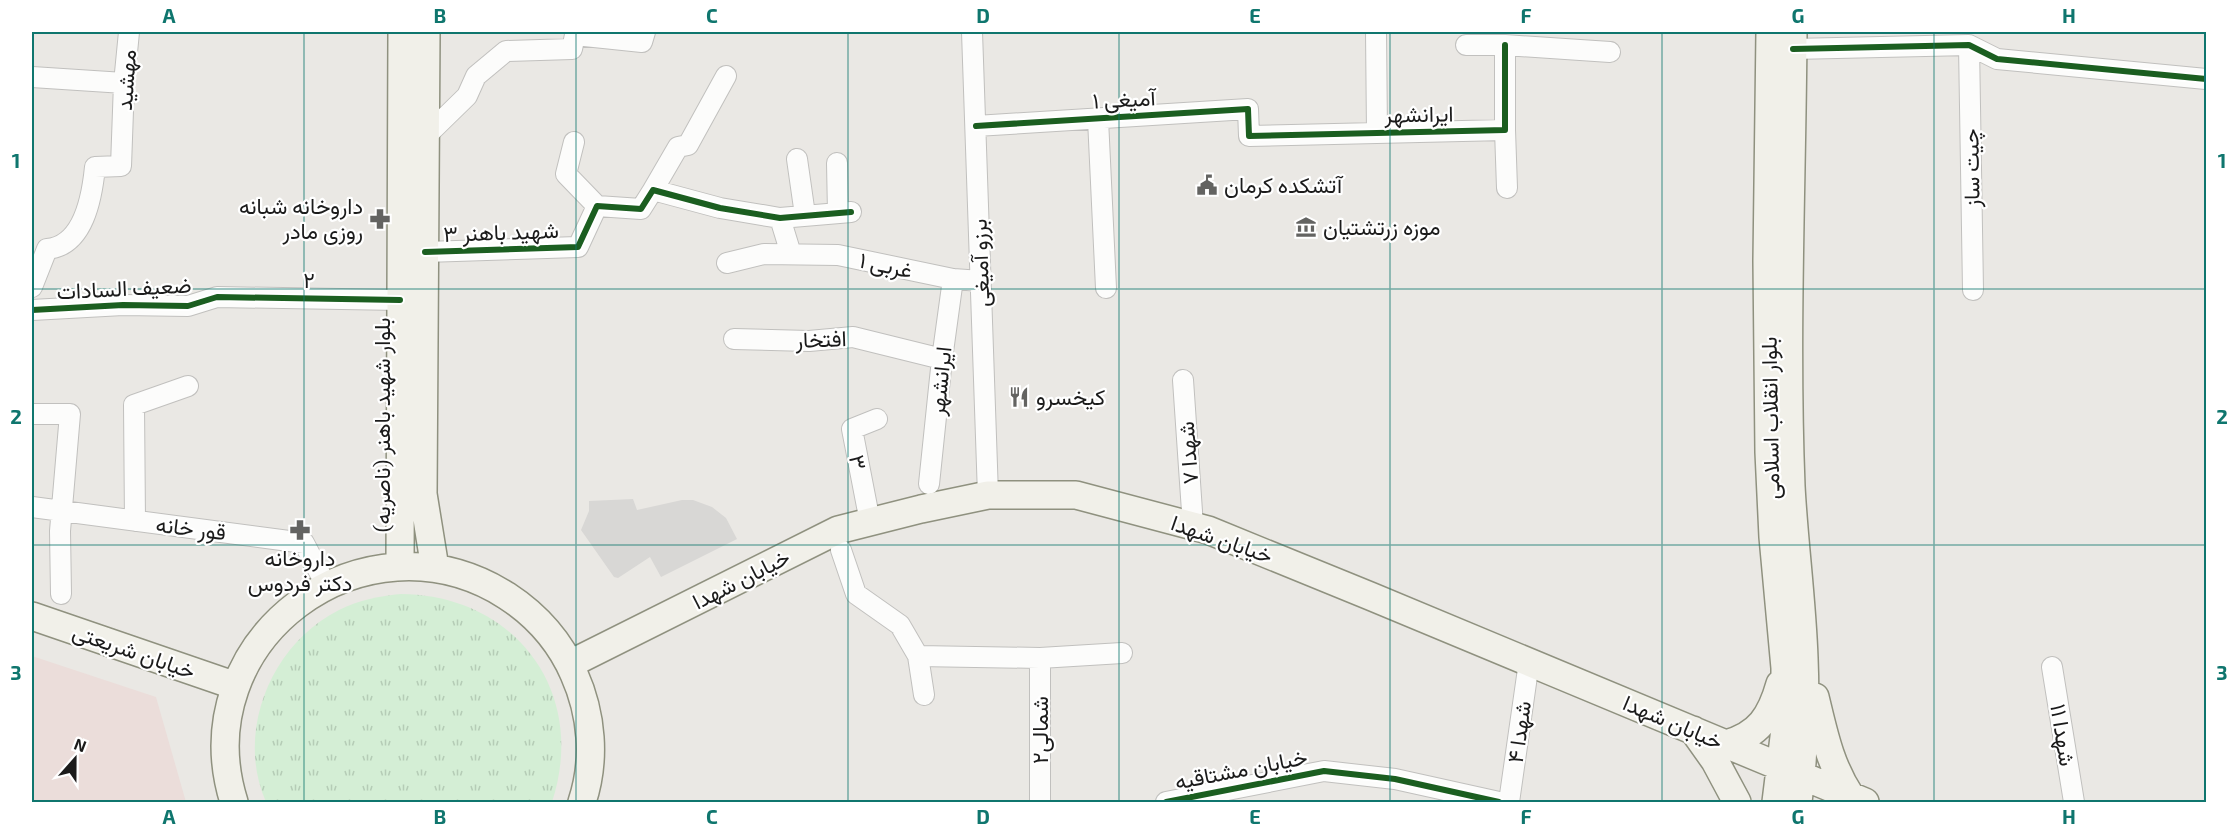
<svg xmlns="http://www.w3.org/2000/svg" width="2238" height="834" font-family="'Exo 2',Vazirmatn,sans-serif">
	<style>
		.commercial { fill: #ebddda }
		.religious { fill: #d8d7d5 }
		.park { fill: url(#park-tufts) }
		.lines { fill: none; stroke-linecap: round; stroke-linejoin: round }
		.minor-casing { stroke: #c1c0be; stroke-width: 22 }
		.secondary-casing { stroke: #8f917f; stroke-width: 30 }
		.minor { stroke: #fcfcfb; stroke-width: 20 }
		.secondary { stroke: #f1f0e9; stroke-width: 27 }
		.cycleway-casing { stroke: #fff; stroke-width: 10 }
		.cycleway { stroke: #1b5e20; stroke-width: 6 }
		.grid { fill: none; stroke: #0f766e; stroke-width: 1.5; stroke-opacity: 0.55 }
		.labels { text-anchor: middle; stroke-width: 4.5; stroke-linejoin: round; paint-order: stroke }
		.street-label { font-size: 22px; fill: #1b1b1b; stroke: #fff }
		.poi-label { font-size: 22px; fill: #1b1b1b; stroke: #fff; text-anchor: start }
		.neatline { fill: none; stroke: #0f766e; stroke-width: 2 }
		.grid-label { font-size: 20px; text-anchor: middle; font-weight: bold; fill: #0f766e }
	</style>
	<defs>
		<pattern id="park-tufts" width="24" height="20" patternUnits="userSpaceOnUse" patternTransform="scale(1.5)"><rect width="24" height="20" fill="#d4eed5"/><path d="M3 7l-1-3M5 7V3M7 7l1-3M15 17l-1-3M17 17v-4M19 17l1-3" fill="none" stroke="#b5ccb6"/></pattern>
	</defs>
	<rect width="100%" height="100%" fill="#eae8e4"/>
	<path class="commercial" d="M32,656L156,697L186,802H32Z"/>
	<path class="religious" d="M633,499L637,510L682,500H693L712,507L726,518L737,539L661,577L650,557L618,578L614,577L581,530L589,511V501Z"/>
	<path class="park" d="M401,594C516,595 588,693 552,802H266C235,732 271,644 339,610C359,600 380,596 401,594Z"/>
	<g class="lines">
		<g class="minor-casing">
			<path id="minor" d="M972,32L988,495
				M1376,32L1377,133
				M1466,45H1505L1610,52
				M1969,45L1973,290
				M1793,49L1969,45L1997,59L2206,79
				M32,77L124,83
				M1098,119L1106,288
				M976,126L1248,109L1249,136L1505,130V45
				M1505,130L1507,188
				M425,137L467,96L476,76L506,51L572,49L575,35L642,42L645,32
				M574,142L566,174L597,206
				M797,159L805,215
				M837,163L838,213
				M653,190L678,147L688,145L726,76
				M780,218L791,254
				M425,252L578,247L597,206L641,209L653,190L720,208L780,218L851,212
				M727,263L764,254L838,255L953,279L981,281
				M32,287L47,249C84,246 92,197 95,167L121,166L124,83L129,32
				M32,310L123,305L188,306L217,297L400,300
				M734,339L809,341L853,337L942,359
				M1183,380L1193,526
				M32,414H70L60,531L61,594
				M929,484L942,359L953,279
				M32,507L304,543L326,585
				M135,521L134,405L188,386
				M870,522L852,429L877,419
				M841,550L856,594L900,625L918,656L924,695
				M918,656L1040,658L1122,653
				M2052,667L2074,802
				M1040,802V658
				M1166,802L1324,771L1395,779L1499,802
				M1509,802L1529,662"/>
		</g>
		<g class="secondary-casing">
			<path id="secondary" d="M426,32L423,494L435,568
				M1770,32L1767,261L1769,452L1773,537L1785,668V729L1776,802
				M1793,32C1792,183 1785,334 1791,486C1794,543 1802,600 1804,658C1806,706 1804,754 1798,802
				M400,566L402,32
				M32,616L236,686
				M570,664L838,530L921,509L988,495H1076L1208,530L1370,596L1865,802
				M1815,697C1824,734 1830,765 1851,797
				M1693,730L1715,761L1737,802
				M1726,744C1759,735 1771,716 1780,684
				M234,802C183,640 364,505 507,596C536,615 560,642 574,674C592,714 596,760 582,802"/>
		</g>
		<use href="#minor" class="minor"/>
		<use href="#secondary" class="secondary"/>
		<g class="cycleway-casing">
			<path id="cycleway" d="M1793,49L1969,45L1997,59L2206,79
				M976,126L1248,109L1249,136L1505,130V45
				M425,252L578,247L597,206L641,209L653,190L720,208L780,218L851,212
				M32,310L123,305L188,306L217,297L400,300
				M1166,802L1324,771L1395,779L1499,802"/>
		</g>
		<use href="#cycleway" class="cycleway"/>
	</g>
	<path class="grid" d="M304,32V802M576,32V802M848,32V802M1119,32V802M1390,32V802M1662,32V802M1934,32V802M32,289H2206M32,545H2206"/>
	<defs>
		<g id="civic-bare" transform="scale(1.62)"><path d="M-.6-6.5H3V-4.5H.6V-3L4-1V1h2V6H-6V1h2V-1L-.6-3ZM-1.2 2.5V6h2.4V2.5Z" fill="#636361" stroke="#fff" stroke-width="2.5" paint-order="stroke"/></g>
		<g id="pharmacy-bare" transform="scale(1.62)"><path d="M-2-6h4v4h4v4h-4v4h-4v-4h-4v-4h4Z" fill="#636361" stroke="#fff" stroke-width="2.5" paint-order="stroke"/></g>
		<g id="museum-bare" transform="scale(1.62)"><path d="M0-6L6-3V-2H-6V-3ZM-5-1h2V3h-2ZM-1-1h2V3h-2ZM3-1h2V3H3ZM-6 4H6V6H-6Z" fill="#636361" stroke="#fff" stroke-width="2.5" paint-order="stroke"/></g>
		<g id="restaurant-bare" transform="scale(1.62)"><path d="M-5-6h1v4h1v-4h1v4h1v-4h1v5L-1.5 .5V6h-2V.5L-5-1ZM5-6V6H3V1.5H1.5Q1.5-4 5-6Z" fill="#636361" stroke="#fff" stroke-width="2.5" paint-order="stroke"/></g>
	</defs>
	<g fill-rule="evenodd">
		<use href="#civic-bare" x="1207" y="185"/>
		<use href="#pharmacy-bare" x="380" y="219"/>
		<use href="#museum-bare" x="1306" y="227"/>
		<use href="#restaurant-bare" x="1019" y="397"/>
		<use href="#pharmacy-bare" x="300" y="530"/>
	</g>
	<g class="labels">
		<g class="street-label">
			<text transform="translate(126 80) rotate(-86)" y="8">مهشید</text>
			<text transform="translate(1124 99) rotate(-3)" y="8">آمیغی ۱</text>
			<text transform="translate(1419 114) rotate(-1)" y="8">ایرانشهر</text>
			<text transform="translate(1971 168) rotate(-91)" y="8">چیت ساز</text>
			<text transform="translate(501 232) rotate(-2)" y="8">شهید باهنر ۳</text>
			<text transform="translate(980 263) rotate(-92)" y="8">برزو آمیغی</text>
			<text transform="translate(886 265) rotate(12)" y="8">۱ غربی</text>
			<text transform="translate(309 280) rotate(1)" y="8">۲</text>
			<text transform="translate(124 288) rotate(-3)" y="8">ضعیف السادات</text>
			<text transform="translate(821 339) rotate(-2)" y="8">افتخار</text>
			<text transform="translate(940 381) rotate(-84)" y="8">ایرانشهر</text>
			<text transform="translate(1770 418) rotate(-91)" y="8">بلوار انقلاب اسلامی</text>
			<text transform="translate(382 425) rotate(-90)" y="8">بلوار شهید باهنر (ناصریه)</text>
			<text transform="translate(1188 453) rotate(-94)" y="8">شهدا ۷</text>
			<text transform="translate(858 462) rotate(79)" y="8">۳</text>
			<text transform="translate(191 528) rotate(7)" y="8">قور خانه</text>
			<text transform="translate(1222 539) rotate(19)" y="8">خیابان شهدا</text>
			<text transform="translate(741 579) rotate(-27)" y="8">خیابان شهدا</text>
			<text transform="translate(134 651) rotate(19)" y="8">خیابان شریعتی</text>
			<text transform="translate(1673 722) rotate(23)" y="8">خیابان شهدا</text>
			<text transform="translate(1040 730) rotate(-90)" y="8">شمالی۲</text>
			<text transform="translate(1519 732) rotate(-82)" y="8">شهدا ۴</text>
			<text transform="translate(2063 735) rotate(81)" y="8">شهدا ۱۱</text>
			<text transform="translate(1241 769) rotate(-11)" y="8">خیابان مشتاقیه</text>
		</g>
		<g class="poi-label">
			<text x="1224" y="193">آتشکده کرمان</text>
			<text x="363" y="214" text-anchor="end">داروخانه شبانه<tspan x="363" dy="25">روزی مادر</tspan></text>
			<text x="1323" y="235">موزه زرتشتیان</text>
			<text x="1036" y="405">کیخسرو</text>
			<text x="300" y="566" text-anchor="middle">داروخانه<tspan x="300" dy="25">دکتر فردوس</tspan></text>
		</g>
	</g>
	<rect width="2238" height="834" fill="none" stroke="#ffffff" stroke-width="66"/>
	<g transform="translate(75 759) rotate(21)" stroke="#ffffff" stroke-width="4.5" paint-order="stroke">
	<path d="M0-4.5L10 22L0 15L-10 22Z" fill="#1b1b1b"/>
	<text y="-9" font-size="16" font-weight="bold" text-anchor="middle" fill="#1b1b1b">N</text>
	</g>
	<rect x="33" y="33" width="2172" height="768" class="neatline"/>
	<g class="grid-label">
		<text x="169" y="23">A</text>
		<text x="440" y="23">B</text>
		<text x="712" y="23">C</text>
		<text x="983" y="23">D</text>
		<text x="1255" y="23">E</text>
		<text x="1526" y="23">F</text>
		<text x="1798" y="23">G</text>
		<text x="2069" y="23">H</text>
		<text x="16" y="168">1</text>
		<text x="2222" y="168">1</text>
		<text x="16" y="424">2</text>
		<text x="2222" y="424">2</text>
		<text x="16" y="680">3</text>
		<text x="2222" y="680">3</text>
		<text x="169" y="824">A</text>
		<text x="440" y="824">B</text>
		<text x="712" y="824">C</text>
		<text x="983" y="824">D</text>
		<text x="1255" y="824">E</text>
		<text x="1526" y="824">F</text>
		<text x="1798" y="824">G</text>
		<text x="2069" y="824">H</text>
	</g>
</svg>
